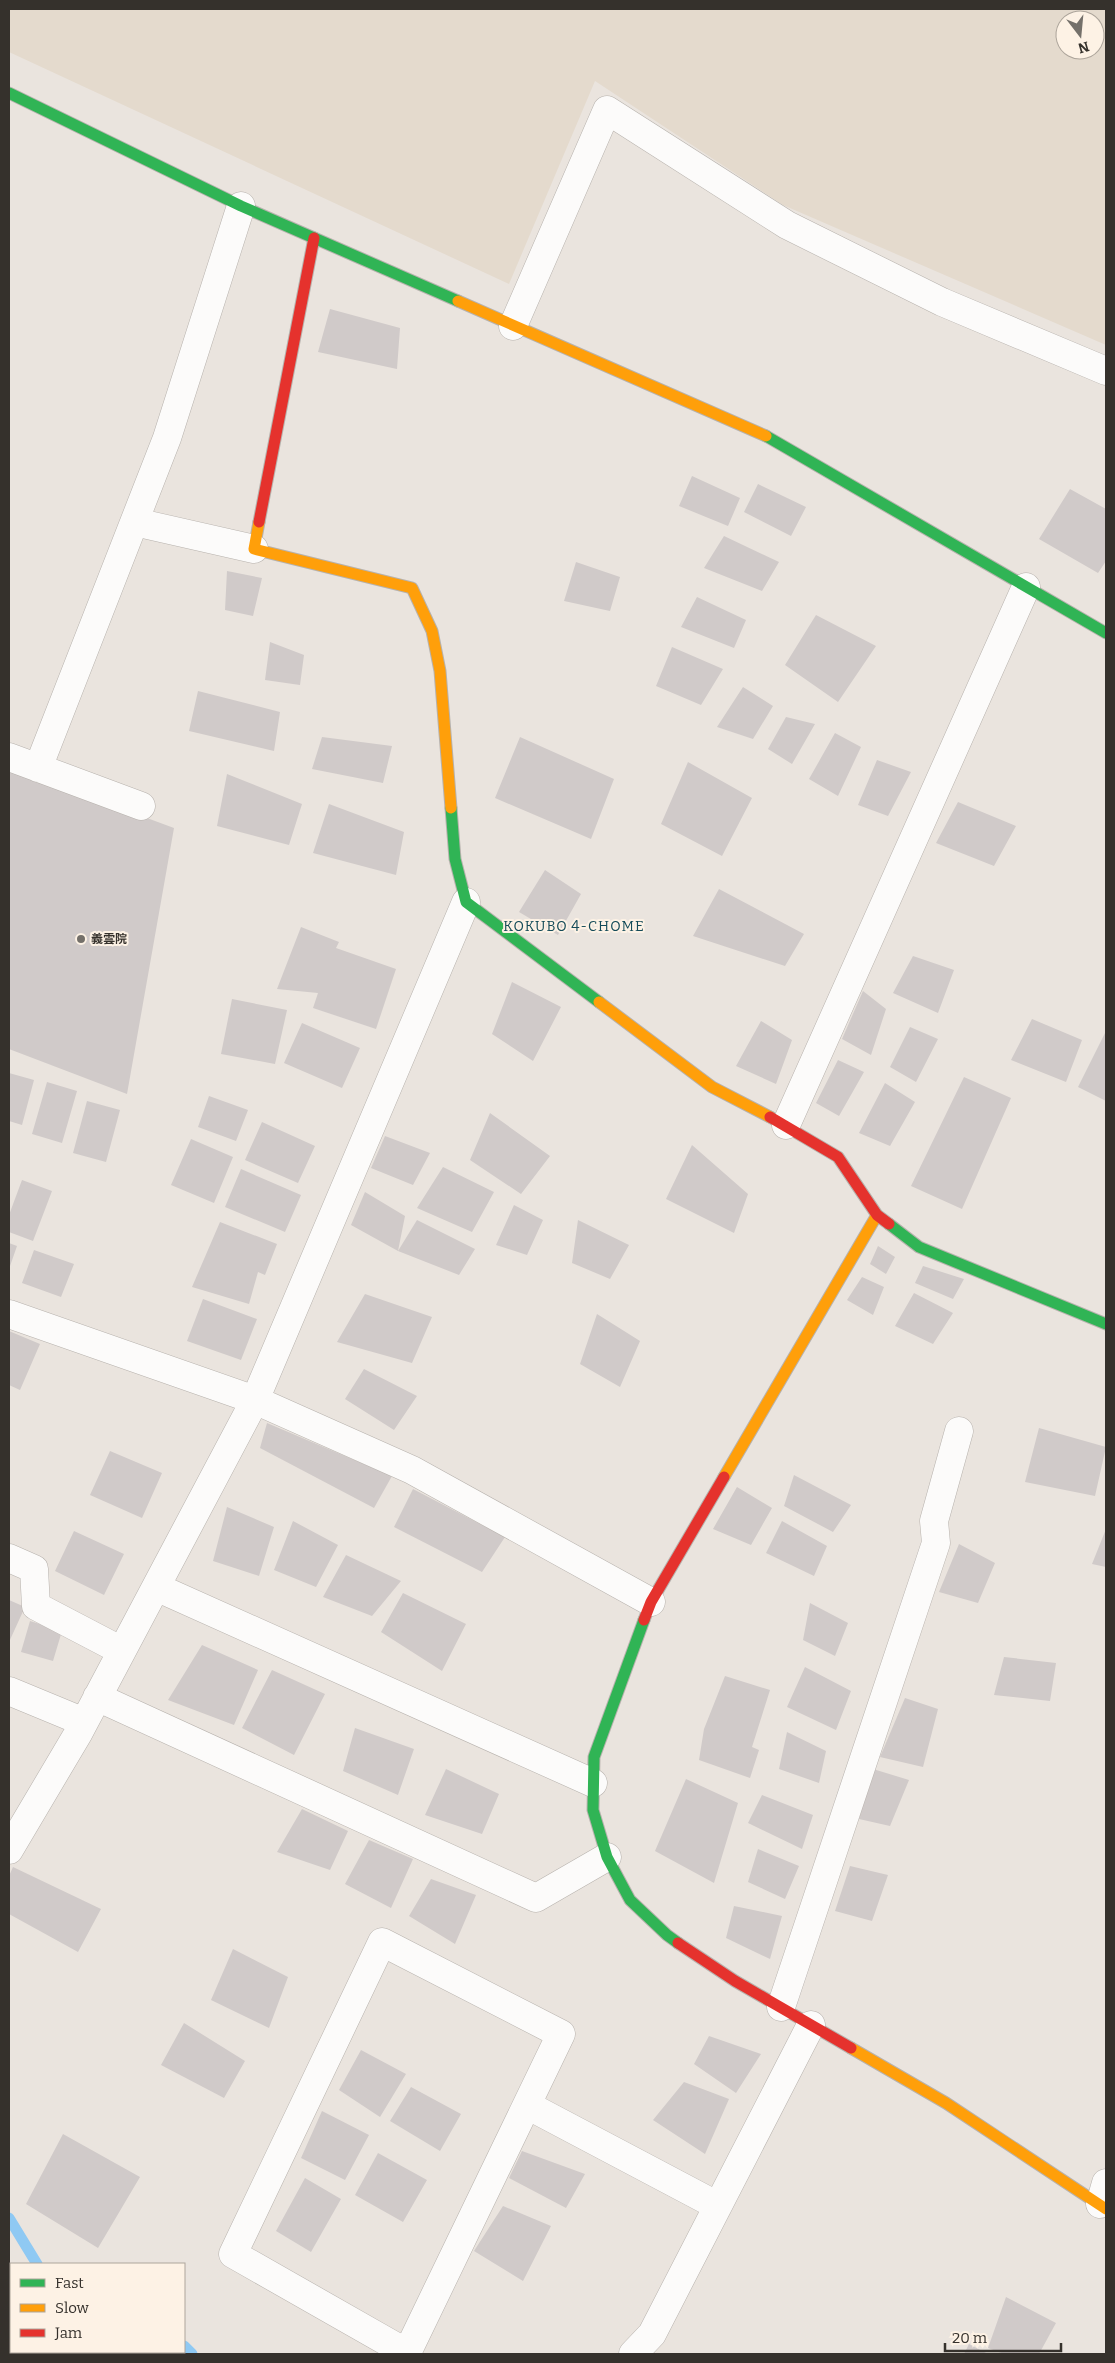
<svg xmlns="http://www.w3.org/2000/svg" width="1115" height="2363" font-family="Bitter,'Noto Sans JP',serif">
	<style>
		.built { fill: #e4dacd; fill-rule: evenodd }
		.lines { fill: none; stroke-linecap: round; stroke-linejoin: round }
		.stream { stroke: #8fc9f3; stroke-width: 11 }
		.building { fill: #d0cac9 }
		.street-casing { stroke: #b7b2ad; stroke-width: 29 }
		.fast-casing { stroke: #b7b2ad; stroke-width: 13 }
		.slow-casing { stroke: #b7b2ad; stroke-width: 13 }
		.jam-casing { stroke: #b7b2ad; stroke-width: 13 }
		.street { stroke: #fcfbfa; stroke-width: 28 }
		.fast { stroke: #30b455; stroke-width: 11 }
		.slow { stroke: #ff9f0a; stroke-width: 11 }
		.jam { stroke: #e5322d; stroke-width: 11 }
		.poi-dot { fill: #74706a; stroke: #fdf2e5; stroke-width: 2 }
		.labels { text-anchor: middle; stroke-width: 4; stroke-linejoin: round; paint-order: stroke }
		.poi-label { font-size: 12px; font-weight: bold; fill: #35312c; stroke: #fdf2e5; text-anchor: start }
		.neighbourhood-label { font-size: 14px; letter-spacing: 1px; fill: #134a58; stroke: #fdf2e5 }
	</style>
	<rect width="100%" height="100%" fill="#eae4de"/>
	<path class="built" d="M9,9H1106V345L783,205L595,81L509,284L9,52ZM1065,20H1095V50H1065Z"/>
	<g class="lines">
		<path class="stream" d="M9,2218L37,2264
			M184,2346L192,2354"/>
	</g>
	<path class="building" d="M330,309L400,328L397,369L318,352Z
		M692,476L740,498L728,526L679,506Z
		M758,484L806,507L791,536L744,512Z
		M1070,489L1106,509V561L1098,573L1039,539Z
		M724,536L779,562L762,591L704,568Z
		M576,562L620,577L610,611L564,601Z
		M227,571L262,578L253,616L225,610Z
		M697,597L746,620L734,648L681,627Z
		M816,615L876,646L838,702L785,665Z
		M270,642L304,655L300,685L265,680Z
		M672,647L723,669L701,705L656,686Z
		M743,687L773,706L753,739L717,727Z
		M198,691L280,712L274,751L189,731Z
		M786,717L815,724L792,764L768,749Z
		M835,733L861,747L838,796L809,779Z
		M322,737L392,746L383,783L312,769Z
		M520,737L614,779L591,839L495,798Z
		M877,760L911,772L888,816L858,805Z
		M688,762L752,798L722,856L661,824Z
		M9,767L174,828L127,1094L9,1049Z
		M227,774L302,804L289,845L217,826Z
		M958,802L1016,826L994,866L936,843Z
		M329,804L404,832L396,875L313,853Z
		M545,870L581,894L558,935L519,912Z
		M719,889L804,934L785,966L693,936Z
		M301,927L339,942L336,948L396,969L376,1029L313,1008L318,993L277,989Z
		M913,956L954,970L938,1013L893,993Z
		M512,982L561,1007L533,1061L492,1034Z
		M863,991L886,1009L871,1055L842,1039Z
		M232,999L287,1010L275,1064L221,1054Z
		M1032,1019L1082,1040L1066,1082L1011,1060Z
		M761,1021L792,1040L776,1084L736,1066Z
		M302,1023L360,1048L342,1088L284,1063Z
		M910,1027L938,1039L916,1082L890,1067Z
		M1105,1033L1106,1034V1101L1078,1087Z
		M838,1060L864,1072L839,1116L816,1103Z
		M9,1073L34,1080L22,1125L9,1121Z
		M964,1077L1011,1098L962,1209L911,1186Z
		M47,1082L77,1091L62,1143L32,1134Z
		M885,1083L915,1102L890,1146L859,1133Z
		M209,1096L248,1110L236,1141L198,1127Z
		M87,1101L120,1110L106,1162L73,1153Z
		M490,1113L550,1156L521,1194L470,1160Z
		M262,1122L315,1146L298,1183L245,1160Z
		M385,1136L430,1153L413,1185L371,1168Z
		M191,1139L233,1157L214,1203L171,1185Z
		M692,1145L748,1194L734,1233L666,1199Z
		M443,1167L494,1192L472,1232L417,1208Z
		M241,1169L301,1195L285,1232L225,1207Z
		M22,1180L52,1191L33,1241L9,1232V1215Z
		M365,1192L405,1216L398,1251L351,1225Z
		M514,1205L543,1220L527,1255L496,1245Z
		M417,1220L475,1249L459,1275L398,1251Z
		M578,1220L629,1245L610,1279L572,1263Z
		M220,1222L277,1244L265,1275L258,1272L249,1304L192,1287Z
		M9,1243L17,1246L9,1269Z
		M878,1246L895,1257L886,1274L870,1264Z
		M34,1250L74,1264L61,1297L22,1283Z
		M923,1266L964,1279L953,1299L915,1283Z
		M862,1277L884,1287L873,1315L847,1300Z
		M914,1293L953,1313L933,1344L895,1326Z
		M365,1294L432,1317L412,1363L337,1342Z
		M203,1299L257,1319L241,1360L187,1341Z
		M597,1314L640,1341L620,1387L580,1364Z
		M9,1331L40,1344L20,1390L9,1385Z
		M364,1369L417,1396L394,1430L345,1399Z
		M267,1423L392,1476L374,1508L260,1448Z
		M1039,1428L1106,1447L1095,1496L1025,1482Z
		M110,1451L162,1473L142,1518L90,1495Z
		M794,1475L851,1505L833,1532L784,1506Z
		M737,1487L772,1508L751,1545L713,1529Z
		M413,1489L505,1537L482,1572L394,1527Z
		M227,1507L274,1527L259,1576L213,1561Z
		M293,1521L338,1545L316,1587L274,1570Z
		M782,1521L827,1546L814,1576L766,1553Z
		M1106,1529V1567L1092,1564Z
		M74,1531L124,1554L104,1595L55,1571Z
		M959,1544L995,1563L978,1603L939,1592Z
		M346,1555L401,1581L372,1616L323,1597Z
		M403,1593L466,1624L442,1671L381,1632Z
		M9,1600L25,1607L9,1642Z
		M810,1603L848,1623L835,1656L803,1640Z
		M30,1621L62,1631L53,1661L21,1652Z
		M202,1645L258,1670L234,1725L168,1700Z
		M1004,1657L1056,1663L1050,1701L994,1695Z
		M805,1667L851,1691L836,1730L787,1707Z
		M272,1670L325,1694L294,1755L242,1728Z
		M725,1676L770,1690L752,1747L759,1750L750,1778L699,1760L704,1729Z
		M905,1698L938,1709L923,1767L880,1757Z
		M355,1728L414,1749L398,1795L343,1771Z
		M787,1732L826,1751L819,1783L779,1769Z
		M446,1769L499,1794L482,1834L425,1815Z
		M873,1769L909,1780L890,1826L859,1819Z
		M686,1779L738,1803L714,1883L655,1851Z
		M762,1795L813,1815L802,1849L748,1823Z
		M302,1809L348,1831L330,1870L277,1852Z
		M369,1840L413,1859L391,1908L345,1884Z
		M758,1849L799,1866L785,1899L748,1882Z
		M850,1866L888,1875L872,1921L835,1911Z
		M13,1867L101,1909L78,1952L9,1914V1876Z
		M431,1879L476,1895L455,1944L409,1916Z
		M734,1906L782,1916L770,1959L726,1938Z
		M233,1949L288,1977L269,2028L211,2000Z
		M184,2023L245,2061L224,2098L161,2065Z
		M709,2036L761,2054L736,2093L694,2064Z
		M361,2050L406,2074L380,2117L339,2090Z
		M684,2082L729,2099L705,2154L653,2120Z
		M411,2087L461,2114L440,2151L390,2121Z
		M322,2111L369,2135L345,2180L301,2158Z
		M63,2134L140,2177L98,2248L26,2204Z
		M522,2151L585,2174L566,2208L509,2178Z
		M378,2153L427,2180L403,2222L355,2195Z
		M305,2178L341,2199L311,2252L276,2231Z
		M503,2206L551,2226L523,2281L474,2251Z
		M11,2290V2328L9,2327V2293Z
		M1006,2297L1056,2323L1039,2354H1004L988,2348Z
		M969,2344L988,2354H964Z
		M75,2352H120L118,2354H82Z"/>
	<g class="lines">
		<g class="street-casing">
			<path id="street" d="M513,326L607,110L787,225L942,302L1106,371
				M135,522L254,549
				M9,757L141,806
				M38,768L167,438L241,206
				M786,1125L1026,587
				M9,1314L255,1400L412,1470L651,1602
				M9,1558L34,1569L36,1606L122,1651
				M156,1587L593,1783
				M9,1691L84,1722
				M97,1697L536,1898L607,1857
				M9,1850L79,1732L255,1400L466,902
				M781,2007L936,1543L934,1521L959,1431
				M527,2105L718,2206
				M1100,2204L1106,2183
				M407,2353L561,2034L382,1942L233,2254L407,2353L409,2354
				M633,2354L652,2334L811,2025"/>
		</g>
		<g class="fast-casing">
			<path id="fast" d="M9,93L241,206L458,301
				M766,436L1106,633
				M451,808L455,859L466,902L599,1002
				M889,1224L919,1247L1106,1324
				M644,1620L594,1757L593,1810L607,1857L630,1900L667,1935L678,1943"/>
		</g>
		<g class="slow-casing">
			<path id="slow" d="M458,301L766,436
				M259,522L254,549L412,588L432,631L440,671L451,808
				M599,1002L712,1087L770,1117
				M724,1477L877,1215
				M851,2048L946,2103L1106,2209"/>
		</g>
		<g class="jam-casing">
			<path id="jam" d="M259,522L314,238
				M770,1117L838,1157L877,1215L889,1224
				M644,1620L651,1602L724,1477
				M678,1943L735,1981L851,2048"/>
		</g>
		<use href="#street" class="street"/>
		<use href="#fast" class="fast"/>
		<use href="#slow" class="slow"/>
		<use href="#jam" class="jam"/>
	</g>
	<circle class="poi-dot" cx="81" cy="939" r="5"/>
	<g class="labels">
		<g class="poi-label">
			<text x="91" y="943">義雲院</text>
		</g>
		<g class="neighbourhood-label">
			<text x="574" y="931">KOKUBO 4-CHOME</text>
		</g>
	</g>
	<rect width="1115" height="2363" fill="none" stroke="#35312c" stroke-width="20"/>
	<rect x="10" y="2263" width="175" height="90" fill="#fdf2e5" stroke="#ada59b"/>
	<rect x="20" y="2279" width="25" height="8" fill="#30b455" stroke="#ada59b"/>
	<text x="55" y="2288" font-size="15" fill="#35312c">Fast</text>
	<rect x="20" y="2304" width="25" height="8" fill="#ff9f0a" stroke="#ada59b"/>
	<text x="55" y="2313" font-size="15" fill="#35312c">Slow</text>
	<rect x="20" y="2329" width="25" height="8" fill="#e5322d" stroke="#ada59b"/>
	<text x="55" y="2338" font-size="15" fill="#35312c">Jam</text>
	<g transform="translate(1080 35) rotate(164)"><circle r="24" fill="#fdf2e5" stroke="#ada59b"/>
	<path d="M0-4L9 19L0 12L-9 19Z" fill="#74706a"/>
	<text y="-8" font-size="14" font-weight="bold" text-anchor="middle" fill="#35312c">N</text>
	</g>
	<path d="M945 2343v8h116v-8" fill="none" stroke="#35312c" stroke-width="2.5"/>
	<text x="952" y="2343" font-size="15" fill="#35312c" stroke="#fdf2e5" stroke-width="4" paint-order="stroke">20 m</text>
</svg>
